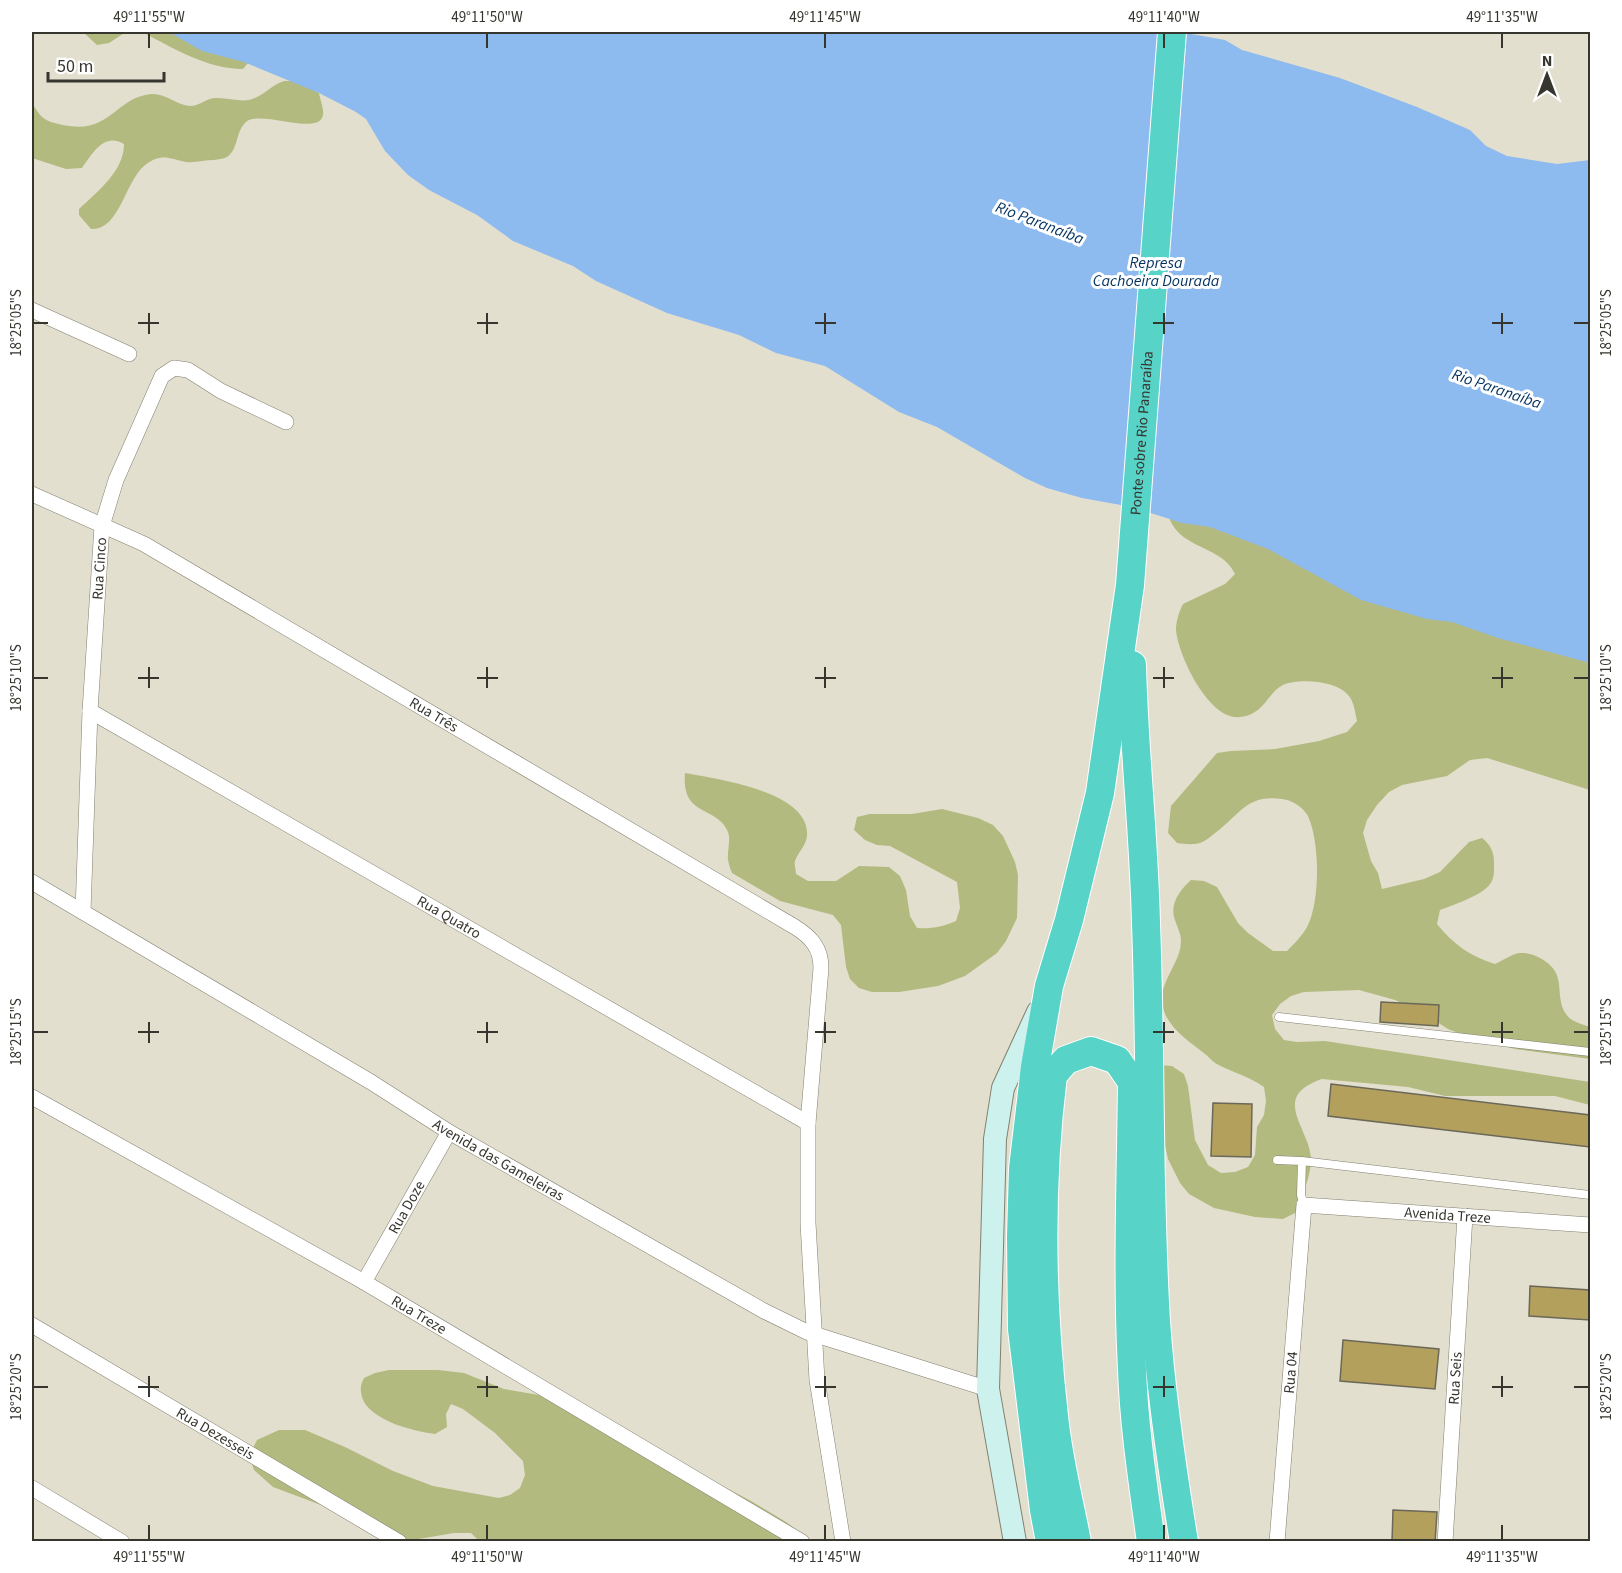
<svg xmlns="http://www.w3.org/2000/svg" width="1622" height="1573" font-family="'Source Sans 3',sans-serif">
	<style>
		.green { fill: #b2ba7f }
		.water { fill: #8dbaef }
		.building { fill: #b3a05d; stroke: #6c6859; stroke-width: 1.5 }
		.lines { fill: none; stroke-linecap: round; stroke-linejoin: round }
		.lane-casing { stroke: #837f6f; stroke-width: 9 }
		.street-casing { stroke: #837f6f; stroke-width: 16 }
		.secondary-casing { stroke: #837f6f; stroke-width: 24 }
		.highway-casing { stroke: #fff; stroke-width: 30 }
		.lane { stroke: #fff; stroke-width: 8 }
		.street { stroke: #fff; stroke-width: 15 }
		.secondary { stroke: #cdf2ee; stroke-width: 22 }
		.highway { stroke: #57d3c7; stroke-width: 28 }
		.ticks { fill: none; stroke: #36352e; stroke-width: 2 }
		.labels { text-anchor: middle; stroke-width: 6; stroke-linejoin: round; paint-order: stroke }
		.street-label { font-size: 15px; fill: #36352e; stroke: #fff }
		.water-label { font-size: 16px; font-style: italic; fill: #00315f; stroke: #fff }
		.neatline { fill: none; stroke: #36352e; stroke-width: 2 }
		.ticks-label { font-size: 15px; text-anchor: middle; fill: #36352e }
	</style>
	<rect width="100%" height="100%" fill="#e3dfce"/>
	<path class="green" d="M83,32H126L109,43L97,45Z
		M142,32H220L248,63L243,69C207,69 173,48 142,32Z
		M284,81H296L319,93C320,99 324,109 323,115C319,137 261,109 246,122C235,132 239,149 227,157C223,159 218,159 214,160C205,160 195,163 186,162C169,159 161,152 144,166C125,182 119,231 91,229L79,215V209C98,191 124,171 124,144C104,132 92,154 82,168L66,169L32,158V103C42,119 44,121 63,125C111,135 114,98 151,94C166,93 176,105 190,106C200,106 206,98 216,98C227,97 242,103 252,99C265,95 271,85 284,81Z
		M1167,510L1590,663V790L1487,758L1470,760L1447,776L1402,785L1389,792L1377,805L1367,820L1363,833L1371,861L1378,873L1382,889L1424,879L1440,872L1469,842L1482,838C1490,844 1494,852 1494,862C1494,869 1495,878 1490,884C1483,895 1453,905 1440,910L1437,924C1453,944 1471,957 1495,964C1502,961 1513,953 1521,953C1533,952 1551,962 1556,973C1562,986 1557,1001 1566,1014C1571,1022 1582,1024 1590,1027V1059L1515,1049L1461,1034L1448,1029L1423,1013L1395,1000L1359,990L1304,992L1291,996L1280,1004L1272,1015L1275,1029L1284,1040L1297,1042L1325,1041L1590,1082V1105L1555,1096H1445L1408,1087L1322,1079C1269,1097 1310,1128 1311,1159C1311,1177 1302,1196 1295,1213L1283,1219L1255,1217L1214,1208L1189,1194L1180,1183L1168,1159L1156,1104L1159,1065L1172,1066L1184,1074L1188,1086L1195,1140L1208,1165L1221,1173L1235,1172L1248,1167L1255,1155L1257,1127L1264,1115L1266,1101L1264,1087C1249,1076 1231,1072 1215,1063C1211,1060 1208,1056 1205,1054C1189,1041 1164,1026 1162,1002C1160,981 1181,962 1181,941C1181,933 1177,927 1175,920C1169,904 1180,890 1191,880L1204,881L1217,887L1238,923L1248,933L1273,951H1287C1295,943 1303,935 1308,925C1320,899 1320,843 1308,816C1303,807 1292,800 1282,799C1246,794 1240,815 1215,833C1211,836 1206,841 1200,843C1192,845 1185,844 1177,843L1168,833L1171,806L1217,753L1231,751L1275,749L1319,741L1347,732L1357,721C1355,712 1354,701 1348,695C1337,681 1299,678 1283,685C1267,693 1265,714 1240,717C1209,721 1178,655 1176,630C1176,621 1179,612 1183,604L1225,584L1235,574C1221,543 1175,551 1167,510Z
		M685,773C716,779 811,791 807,836C806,846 798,852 795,861C794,864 796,871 796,874L808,881H836L859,866L889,867L900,876L906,890L910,916L917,928C932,929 942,927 956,921L960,908L957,882L890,846L877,845L865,840L854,830L857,817L870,814H912L942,809L978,818L993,825L1003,836L1015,862L1018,875L1017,918L1006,941L997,953L965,976L938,986L899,992H872L859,988L850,979L846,967L841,925L833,915L780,901L732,873C730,869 729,864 728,860C727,851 731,840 728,832C717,805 681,818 685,773Z
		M389,1370H438L464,1373L504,1389L568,1400L608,1425L751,1501L786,1522L812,1541L480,1542L471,1533H454L407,1541L353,1517L273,1487L254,1470L249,1456L257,1440L279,1430H305L345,1447L393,1471L433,1486L499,1498L510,1495L520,1488L525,1475L523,1461L495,1433L463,1409L451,1404L446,1414L447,1427L435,1434C412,1431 363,1419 361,1392C360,1387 362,1382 364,1378L375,1373Z"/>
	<path class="water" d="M169,32H1180L1225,40L1242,50L1340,78L1417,107L1470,130L1486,146L1507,156L1557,164L1590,160V663L1498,638L1452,622L1427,619L1361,600L1268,549L1210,527L1182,523L1132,507L1082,498L1047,488L1025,478L937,427L899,412L825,366L776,353L739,335L667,313L596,281L573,266L513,241L477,215L429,190L408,175L385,151L366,119L356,112L319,93L244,62L202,51Z"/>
	<path class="building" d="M1381,1002L1439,1005L1438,1026L1380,1022Z
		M1331,1084L1590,1115V1147L1328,1116Z
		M1213,1103L1252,1104L1251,1157L1211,1156Z
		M1530,1286L1590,1290V1320L1529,1316Z
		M1343,1340L1439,1349L1435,1389L1340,1381Z
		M1393,1510L1437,1512L1435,1542H1392Z"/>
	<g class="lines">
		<g class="lane-casing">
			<path id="lane" d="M1279,1017L1590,1052
				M1277,1160L1302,1161L1590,1195
				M1302,1161L1301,1195L1304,1205"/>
		</g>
		<g class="street-casing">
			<g id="street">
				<path d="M32,310L129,354"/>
				<path id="s1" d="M32,494L144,544L795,927C811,937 821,948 821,968L808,1123V1223L817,1380L843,1542"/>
				<path id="s2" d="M90,711L808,1123"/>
				<path id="s3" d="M32,882L371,1082L449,1132L764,1311L807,1332L988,1389"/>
				<path id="s4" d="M83,912L90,711L102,526L116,480L162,376L174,368L188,370L221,391L286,422"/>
				<path id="s5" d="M32,1097L364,1282L802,1542"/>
				<path id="s6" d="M364,1282L449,1132"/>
				<path id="s7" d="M32,1325L399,1542"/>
				<path d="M32,1488L122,1542"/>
				<path id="s8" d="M1277,1542L1304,1205L1590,1225"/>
				<path id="s9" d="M1445,1542L1465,1216"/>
			</g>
		</g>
		<g class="secondary-casing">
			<path id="secondary" d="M1015,1542L988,1389L995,1139L1003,1088L1038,1012"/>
		</g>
		<g class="highway-casing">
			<g id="highway">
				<path d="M1132,665C1134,751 1144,837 1146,923C1151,1056 1148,1189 1156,1321C1161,1395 1172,1469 1184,1542"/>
				<path id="s10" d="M1050,1542L1044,1510L1022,1329L1021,1237L1023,1169L1035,1067L1049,986L1069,920L1100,793L1130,585L1172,32"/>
				<path d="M1077,1542C1069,1500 1058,1458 1054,1416C1041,1303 1039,1188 1053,1075L1066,1060L1091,1051L1117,1060L1132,1082C1131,1178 1127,1274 1132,1369C1134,1427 1143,1484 1151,1542"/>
			</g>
		</g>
		<use href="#lane" class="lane"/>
		<use href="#street" class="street"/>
		<use href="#secondary" class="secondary"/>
		<use href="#highway" class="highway"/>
	</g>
	<path class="ticks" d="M149,33V48M487,33V48M825,33V48M1164,33V48M1502,33V48M149,313V334M487,313V334M825,313V334M1164,313V334M1502,313V334M33,323H48M138,323H159M477,323H498M815,323H836M1153,323H1174M1492,323H1513M1574,323H1589M149,667V688M487,667V688M825,667V688M1164,667V688M1502,667V688M33,678H48M138,678H159M477,678H498M815,678H836M1153,678H1174M1492,678H1513M1574,678H1589M149,1022V1043M487,1022V1043M825,1022V1043M1164,1022V1043M1502,1022V1043M33,1032H48M138,1032H159M477,1032H498M815,1032H836M1153,1032H1174M1492,1032H1513M1574,1032H1589M149,1376V1397M487,1376V1397M825,1376V1397M1164,1376V1397M1502,1376V1397M33,1387H48M138,1387H159M477,1387H498M815,1387H836M1153,1387H1174M1492,1387H1513M1574,1387H1589M149,1525V1540M487,1525V1540M825,1525V1540M1164,1525V1540M1502,1525V1540"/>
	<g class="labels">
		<g class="street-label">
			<text dy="5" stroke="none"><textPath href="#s10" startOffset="1122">Ponte sobre Rio Panaraíba</textPath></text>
			<text dy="5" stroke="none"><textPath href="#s4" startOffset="344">Rua Cinco</textPath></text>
			<text dy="5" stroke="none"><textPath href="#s1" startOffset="459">Rua Três</textPath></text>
			<text dy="5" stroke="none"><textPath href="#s2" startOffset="414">Rua Quatro</textPath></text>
			<text dy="5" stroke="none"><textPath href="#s3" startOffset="543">Avenida das Gameleiras</textPath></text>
			<text dy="5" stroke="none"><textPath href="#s6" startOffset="86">Rua Doze</textPath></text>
			<text dy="5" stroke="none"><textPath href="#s8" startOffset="482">Avenida Treze</textPath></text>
			<text dy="5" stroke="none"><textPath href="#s5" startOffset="444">Rua Treze</textPath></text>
			<text dy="5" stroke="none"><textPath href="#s8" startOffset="170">Rua 04</textPath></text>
			<text dy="5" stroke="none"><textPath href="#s9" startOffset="164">Rua Seis</textPath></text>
			<text dy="5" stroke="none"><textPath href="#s7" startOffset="213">Rua Dezesseis</textPath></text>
		</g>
		<g class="water-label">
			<text transform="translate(1040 222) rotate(21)" y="6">Rio Paranaíba</text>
			<text x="1156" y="268">Represa<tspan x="1156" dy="18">Cachoeira Dourada</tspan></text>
			<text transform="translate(1497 388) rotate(19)" y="6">Rio Paranaíba</text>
		</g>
	</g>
	<rect width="1622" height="1573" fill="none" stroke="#ffffff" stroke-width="66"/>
	<g transform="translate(1547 75)" stroke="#ffffff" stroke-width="4.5" paint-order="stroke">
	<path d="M0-4.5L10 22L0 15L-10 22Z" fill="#36352e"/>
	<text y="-9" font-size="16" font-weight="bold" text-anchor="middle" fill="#36352e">N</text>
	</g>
	<path d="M48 72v9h116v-9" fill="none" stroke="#36352e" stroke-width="3"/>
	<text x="57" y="72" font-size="18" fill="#36352e" stroke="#ffffff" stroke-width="4.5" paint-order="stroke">50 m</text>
	<rect x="33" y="33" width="1556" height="1507" class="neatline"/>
	<g class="ticks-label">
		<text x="149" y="22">49°11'55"W</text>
		<text x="487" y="22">49°11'50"W</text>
		<text x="825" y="22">49°11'45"W</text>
		<text x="1164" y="22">49°11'40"W</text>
		<text x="1502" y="22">49°11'35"W</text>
		<text transform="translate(16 323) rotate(-90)" y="5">18°25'05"S</text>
		<text transform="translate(1606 323) rotate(-90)" y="5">18°25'05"S</text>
		<text transform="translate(16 678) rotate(-90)" y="5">18°25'10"S</text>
		<text transform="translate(1606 678) rotate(-90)" y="5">18°25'10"S</text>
		<text transform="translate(16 1032) rotate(-90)" y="5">18°25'15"S</text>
		<text transform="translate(1606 1032) rotate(-90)" y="5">18°25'15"S</text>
		<text transform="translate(16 1387) rotate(-90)" y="5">18°25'20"S</text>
		<text transform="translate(1606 1387) rotate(-90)" y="5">18°25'20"S</text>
		<text x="149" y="1562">49°11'55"W</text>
		<text x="487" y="1562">49°11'50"W</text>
		<text x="825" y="1562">49°11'45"W</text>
		<text x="1164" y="1562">49°11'40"W</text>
		<text x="1502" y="1562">49°11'35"W</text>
	</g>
</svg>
